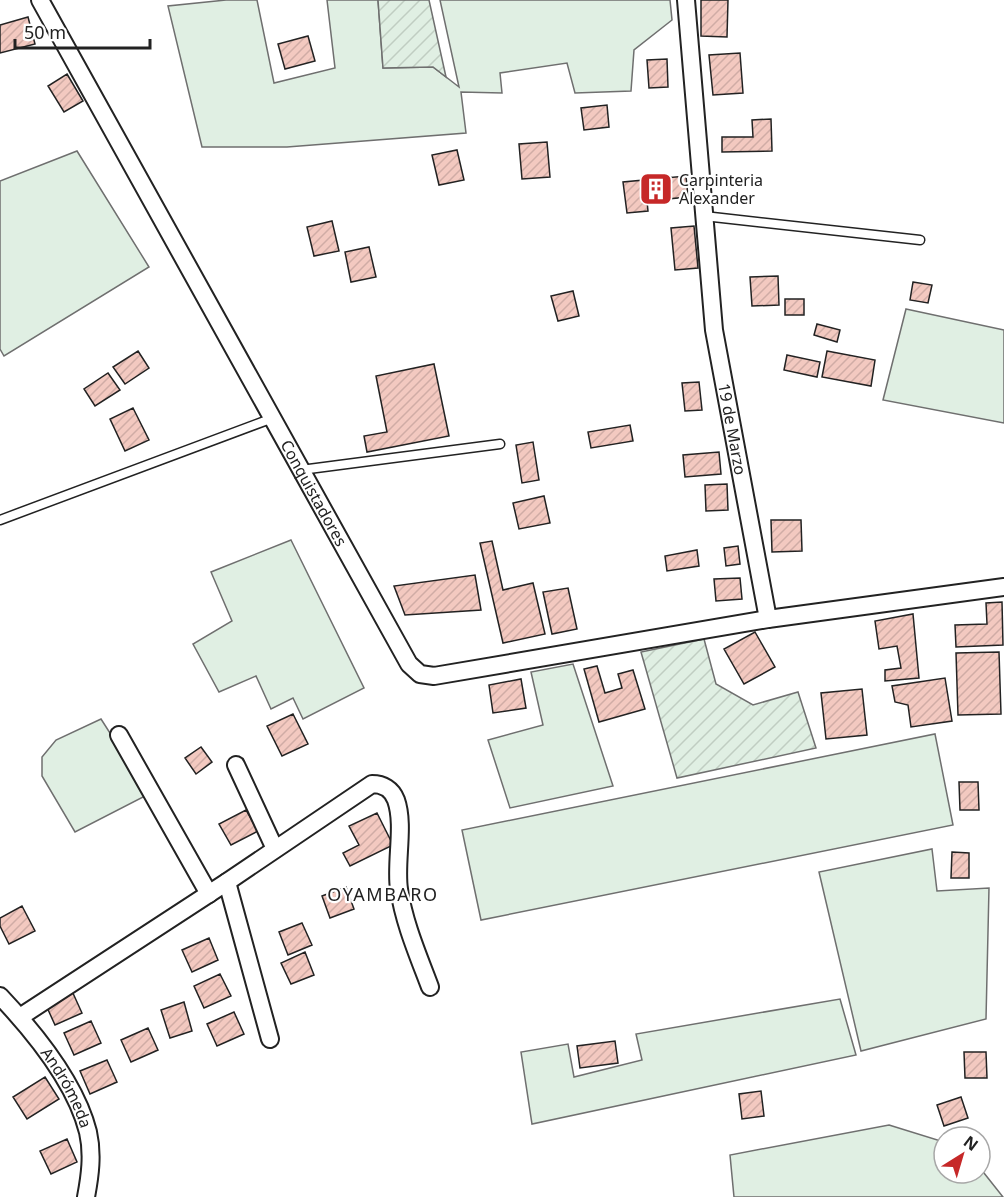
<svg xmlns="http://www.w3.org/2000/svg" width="1004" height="1197" font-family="'Noto Sans',sans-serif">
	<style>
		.grass { fill: #e0efe3; stroke: #6f6f6f; stroke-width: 1.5 }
		.garden { fill: url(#garden-furrows); stroke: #6f6f6f; stroke-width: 1.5 }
		.building { fill: url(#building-hatch); stroke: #222; stroke-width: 1.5 }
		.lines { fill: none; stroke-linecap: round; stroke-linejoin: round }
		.service-casing { stroke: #222; stroke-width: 11 }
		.minor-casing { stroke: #222; stroke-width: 20 }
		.service { stroke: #fff; stroke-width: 8 }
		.minor { stroke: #fff; stroke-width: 16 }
		.labels { text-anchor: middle; stroke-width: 4.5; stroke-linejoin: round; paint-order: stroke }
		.poi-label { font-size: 16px; fill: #222; stroke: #fff; text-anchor: start }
		.street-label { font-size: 16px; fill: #222; stroke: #fff }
		.neighbourhood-label { font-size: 18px; letter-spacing: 1.5px; fill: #222; stroke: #fff }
	</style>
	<defs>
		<pattern id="garden-furrows" width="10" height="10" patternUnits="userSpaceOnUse" patternTransform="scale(1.5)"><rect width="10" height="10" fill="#e0efe3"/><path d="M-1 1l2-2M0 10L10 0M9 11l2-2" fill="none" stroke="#c0cdc2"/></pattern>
		<pattern id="building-hatch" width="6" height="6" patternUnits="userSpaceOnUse" patternTransform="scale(1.5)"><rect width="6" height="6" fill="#f3c9c0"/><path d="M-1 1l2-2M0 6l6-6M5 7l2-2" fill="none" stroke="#d0aca5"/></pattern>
	</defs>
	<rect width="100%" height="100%" fill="#fff"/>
	<path class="grass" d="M226,0H257L274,83L335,68L327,0H378L383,68L433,67L459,87L440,0H670L672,20L634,50L631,91L575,93L567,63L500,73L502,93L461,92L466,133L287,147H202L168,6Z
		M77,151L149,267L4,356L0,349V181Z
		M906,309L1004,330V423L883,400Z
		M291,540L364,688L303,719L293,698L271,709L256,676L219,692L193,644L232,621L211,572Z
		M573,664L613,786L510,808L488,740L543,725L531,672Z
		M101,719L149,794L75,832L42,776V757L56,740Z
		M935,734L953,825L481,920L462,830Z
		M932,849L937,891L989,888L986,1019L861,1051L819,872Z
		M840,999L856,1055L532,1124L521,1052L568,1044L574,1077L642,1060L636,1034Z
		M889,1125L944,1142V1173H980V1168L1003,1197H734L730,1155Z"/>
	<path class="garden" d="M378,0H429L446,77L433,67L383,68Z
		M704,639L716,684L753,705L798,692L816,748L677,778L641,652Z"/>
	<path class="building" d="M701,0H728L727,37L701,36Z
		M28,17L35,44L0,53V25Z
		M308,36L315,61L285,69L278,44Z
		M740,53L743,93L713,95L709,55Z
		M667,59L668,87L649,88L647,60Z
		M67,74L83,101L64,112L48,86Z
		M607,105L609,127L584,130L581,108Z
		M771,119L772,151L722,152V137H753L752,120Z
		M547,142L550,177L522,179L519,144Z
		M457,150L464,180L439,185L432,155Z
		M686,176L688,197L647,201L648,211L627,213L623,182Z
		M332,221L339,251L314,256L307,227Z
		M694,226L698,268L675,270L671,228Z
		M369,247L376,277L351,282L345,252Z
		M778,276L779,305L752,306L750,277Z
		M913,282L932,285L928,303L910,300Z
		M573,291L579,316L558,321L551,296Z
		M785,299H804V315H785Z
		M817,324L840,330L837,342L814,335Z
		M138,351L149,368L125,384L113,367Z
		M827,351L875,360L871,386L822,377Z
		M787,355L820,362L817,377L784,370Z
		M434,364L449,436L367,452L364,436L387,432L376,376Z
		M108,373L120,390L95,406L84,389Z
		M699,382L702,410L685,411L682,383Z
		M133,408L149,440L125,451L110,419Z
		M630,425L633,441L591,448L588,432Z
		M533,442L539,480L522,483L516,445Z
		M719,452L721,474L685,477L683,455Z
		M727,484L728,510L706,511L705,485Z
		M544,496L550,523L519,529L513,503Z
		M771,520H801L802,551L772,552Z
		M492,541L503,590L533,583L545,634L503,643L480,543Z
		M738,546L740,564L726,566L724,548Z
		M697,550L699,566L667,571L665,556Z
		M475,575L481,610L405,615L394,586Z
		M740,578L742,599L716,601L714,579Z
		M568,588L577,629L552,634L543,592Z
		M1002,602L1003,645L956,647L955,625L987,624L986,603Z
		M913,614L919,678L885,681V670L901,668L897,646L879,649L875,621Z
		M755,632L775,667L744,684L724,649Z
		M999,652L1001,714L958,715L956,653Z
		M597,666L605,693L622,688L618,674L633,670L645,709L599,722L584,669Z
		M945,678L952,721L911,727L908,705L895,702L892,686Z
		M521,679L526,708L493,713L489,685Z
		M862,689L867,735L826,739L821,693Z
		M293,714L308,744L282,756L267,726Z
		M201,747L212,762L196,774L185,758Z
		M959,782H978L979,810H960Z
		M246,810L258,831L231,845L219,824Z
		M377,813L393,845L350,866L343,853L359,845L349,826Z
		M952,852L969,853V878H951Z
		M346,887L354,909L330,918L322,896Z
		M22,906L35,931L9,944L0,926V918Z
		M302,923L312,945L288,955L279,932Z
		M209,938L218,960L192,972L182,950Z
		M305,952L314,975L291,984L281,963Z
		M220,974L231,996L204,1008L194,986Z
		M72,991L82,1013L55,1025L45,1003Z
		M184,1002L192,1031L170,1038L161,1010Z
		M234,1012L244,1034L217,1046L207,1024Z
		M91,1021L101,1043L74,1055L64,1033Z
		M148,1028L158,1050L131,1062L121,1040Z
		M615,1041L618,1063L580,1068L577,1046Z
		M964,1052H986L987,1078H965Z
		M107,1060L117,1082L90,1094L80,1071Z
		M45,1077L59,1099L27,1119L13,1097Z
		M761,1091L764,1116L742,1119L739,1094Z
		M961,1097L968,1118L944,1126L937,1105Z
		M67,1139L77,1162L51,1174L40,1151Z"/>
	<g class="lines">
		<g class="service-casing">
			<path id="service" d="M704,216L920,240
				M301,470L500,444
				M0,520L273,418"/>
		</g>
		<g class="minor-casing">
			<g id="minor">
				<path id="s1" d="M40,0L409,664L420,674L434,676L768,619"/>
				<path id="s2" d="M686,0L714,330L768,619L1004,587"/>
				<path d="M119,735L209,894"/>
				<path d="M236,765L275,849"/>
				<path d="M227,882L270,1039"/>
				<path id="s3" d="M0,996C34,1032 76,1084 88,1132C93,1154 90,1176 86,1197"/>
				<path d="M20,1017L227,882L372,784C383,784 392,789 396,800C405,825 395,863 399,889C404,923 418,955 430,987"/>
			</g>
		</g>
		<use href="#service" class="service"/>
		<use href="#minor" class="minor"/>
	</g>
	<defs>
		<g id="building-square" transform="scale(1.725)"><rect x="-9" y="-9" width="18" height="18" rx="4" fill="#c62828" stroke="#fff"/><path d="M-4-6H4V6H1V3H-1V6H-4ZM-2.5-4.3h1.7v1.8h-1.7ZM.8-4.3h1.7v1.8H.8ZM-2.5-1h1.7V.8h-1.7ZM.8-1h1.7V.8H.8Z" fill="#fff"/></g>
	</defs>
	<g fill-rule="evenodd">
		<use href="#building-square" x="656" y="189"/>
	</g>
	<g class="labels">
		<g class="poi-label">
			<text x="679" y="186">Carpinteria<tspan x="679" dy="18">Alexander</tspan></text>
		</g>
		<g class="street-label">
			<text dy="6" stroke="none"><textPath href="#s2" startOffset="432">19 de Marzo</textPath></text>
			<text dy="6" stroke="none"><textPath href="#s1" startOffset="564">Conquistadores</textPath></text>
			<text dy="6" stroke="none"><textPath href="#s3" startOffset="114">Andrómeda</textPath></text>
		</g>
		<g class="neighbourhood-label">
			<text x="383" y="901">OYAMBARO</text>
		</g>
	</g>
	<g transform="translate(962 1155) rotate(37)"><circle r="28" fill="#ffffff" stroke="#a7a7a7" stroke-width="1.5"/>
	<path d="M0-4.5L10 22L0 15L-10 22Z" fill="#c62828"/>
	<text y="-9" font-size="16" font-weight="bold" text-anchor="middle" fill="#222222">N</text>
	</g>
	<path d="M15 39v9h135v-9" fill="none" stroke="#222222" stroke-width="3"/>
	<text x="24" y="39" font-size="18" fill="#222222" stroke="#ffffff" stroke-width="4.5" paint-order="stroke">50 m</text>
</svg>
